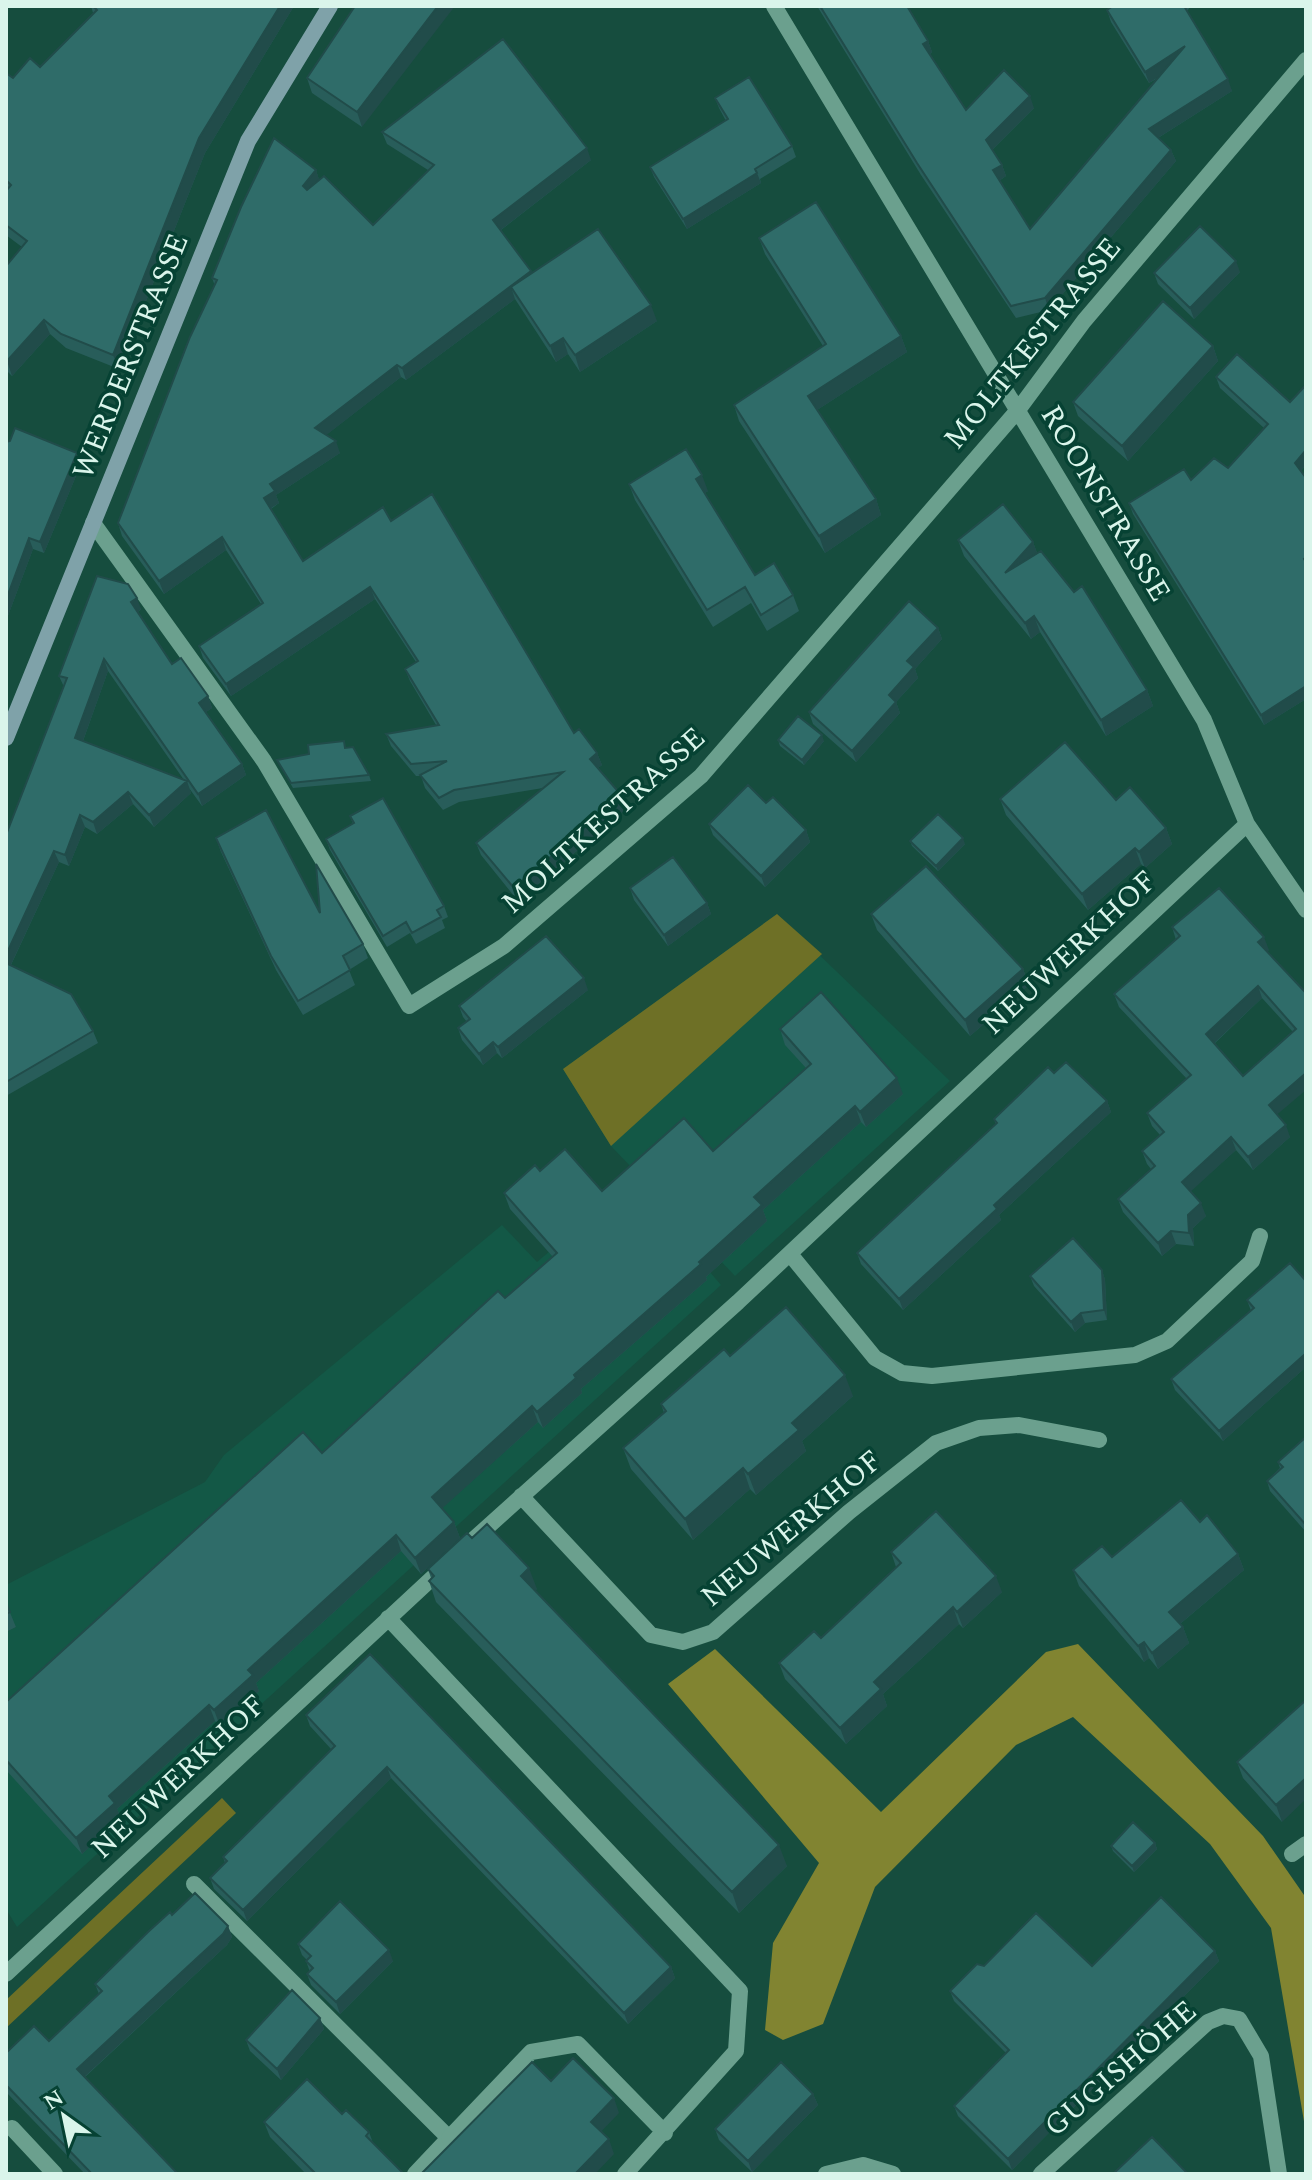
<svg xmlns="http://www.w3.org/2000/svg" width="1312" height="2180" font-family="Spectral,serif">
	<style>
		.built { fill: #135846 }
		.green { fill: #6e7026 }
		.forest { fill: #818431 }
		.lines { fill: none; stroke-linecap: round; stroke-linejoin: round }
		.lane { stroke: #6ba08e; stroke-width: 16 }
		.street { stroke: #6ba08e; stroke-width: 16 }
		.secondary { stroke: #7fa2a9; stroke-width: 16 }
		.wall { fill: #285d5a; fill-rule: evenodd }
		.shaded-wall { fill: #214c4a }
		.building { fill: #2f6c69; stroke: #214c4a; stroke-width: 2; fill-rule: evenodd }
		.labels { text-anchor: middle; stroke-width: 7; stroke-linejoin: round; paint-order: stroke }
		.street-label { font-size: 30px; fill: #daf5eb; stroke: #064233 }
	</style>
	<rect width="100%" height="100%" fill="#164d3e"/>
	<path class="built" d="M777,914L950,1081L735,1276L611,1146L563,1069Z
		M632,1181L721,1285L17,1927L6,1909V1632L16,1627L6,1609V1585L205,1482L224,1455L502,1225L537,1262Z"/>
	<path class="green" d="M777,914L822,954L611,1146L563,1069Z
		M222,1798L236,1813L6,2028V2000Z"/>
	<path class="forest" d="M1078,1644L1263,1836L1304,1895L1306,2133L1271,1928L1210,1844L1073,1717L1016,1745L875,1887L823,2024L783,2040L765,2030L773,1943L819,1863L668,1684L715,1649L881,1812L1046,1652Z"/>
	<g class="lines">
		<path class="lane" d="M1292,1854L1306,1844
			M194,1884L449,2138L415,2174
			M12,2128L55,2174"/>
		<path class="street" d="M774,6L1204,720L1247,824L1306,910
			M93,523L264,761L409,1006L504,946L701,776L1018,410L1084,321L1306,60
			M790,1254L875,1358L902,1373L932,1376L1135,1355L1167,1341L1252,1261L1260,1236
			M521,1496L651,1635L683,1642L713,1632L849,1512L936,1443L979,1428L1019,1425L1099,1440
			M473,1540L738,1302L1247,824
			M388,1618L740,1991L736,2051L625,2174
			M6,1974L444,1567
			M449,2138L531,2052L578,2044L665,2133
			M826,2174L863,2165L893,2174
			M1041,2174L1208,2022L1223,2016L1239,2019L1261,2056L1279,2174"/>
		<path class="secondary" d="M6,738L248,141L330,6"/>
	</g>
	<path class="wall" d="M91,6H294L205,153L119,369L66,348L50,334L12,376L6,370V266L22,247L6,235V73L13,78L40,67L93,13Z
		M355,6L362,127L312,93L307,78Z
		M817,6H907L928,41L932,52L930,54L966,110L1034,108L992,150L1002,165L1006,176L999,181L1030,229L1158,78L1149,83L1111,22L1107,10L1111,7L1110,6H1191L1187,11L1232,91L1158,138L1171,150L1176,161L1049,310L1016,318L921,175Z
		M715,98L792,146L796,157L760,179L761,183L687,229L654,177L650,167L726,121L719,108Z
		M382,132L591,160L501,230L532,273L657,321L580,372L568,354L556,362L515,299L406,380L401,377L326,435L340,453L276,495L279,503L271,509L303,561L391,521L574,733L597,753L602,765L598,768L626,809L518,901L481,855L476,843L543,788L459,802L443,810L425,788L421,776H416L391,746L386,734L436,725L410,681L405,669L416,662L375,599L231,696L203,658L199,646L261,604L226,550L164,594L122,536L118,523L215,286L212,278L316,170L319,180L373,225L428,170L387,144Z
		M759,238L901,336L907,352L817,410L876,499L881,515L825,553L739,421L734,405L823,346L765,254Z
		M1240,272L1194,319L1158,284L1154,273Z
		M1213,346L1218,361L1128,461L1078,416L1073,402Z
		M1216,377L1290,402L1306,385V465L1301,471L1306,478V699L1264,725L1133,514L1129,503L1191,480L1228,468L1264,428L1220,388Z
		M6,442L77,453L81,464L44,553L33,549L6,621Z
		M629,484L708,491L705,493L755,575L793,595L799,611L767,631L751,603L713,627L635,500Z
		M958,540L1033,542L1037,553L1147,690L1153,706L1106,736L1040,632L1031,639L964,556Z
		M97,576L141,609L138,612L172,664L208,696L212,708L206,712L242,764L246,775L202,806L189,788L191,793L154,827L133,804L97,834L85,827L69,866L59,862L11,965L93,1031L98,1043L6,1096V835L64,687L59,676ZM108,671L184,780L83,741Z
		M938,628L942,639L915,669L918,678L896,702L900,713L856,762L813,724L809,712Z
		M778,740L824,741L804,765L780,746Z
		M347,748L369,775L371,781L293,788L277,760Z
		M1000,799L1116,800L1166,828L1172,844L1145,868L1141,864L1088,910L1006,815Z
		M766,803L806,830L810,842L765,887L713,835L709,824Z
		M350,816L444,906L448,917L442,920L445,928L416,944L410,933L387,947L330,850L326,839L353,824Z
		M216,838L363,944L368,958L349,970L355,985L303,1015L276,970L221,852Z
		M910,841L965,844L938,871L912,846Z
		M630,888L707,903L711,914L668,946L634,900Z
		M871,914L1023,969L1029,985L970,1036L877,930Z
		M1172,927L1269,950L1267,951L1306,993L1277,1115L1290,1137L1253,1170L1236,1150L1190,1191L1206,1216L1193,1228L1194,1246L1176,1244L1162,1256L1123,1212L1118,1199L1151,1169L1147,1164L1142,1151L1160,1135L1152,1126L1147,1113L1187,1079L1119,1007L1114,994L1176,940ZM1262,998L1293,1032L1243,1076L1214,1044Z
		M588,990L502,1058L497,1053L483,1065L462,1040L458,1028L467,1022L463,1017L459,1006Z
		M780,1029L903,1094L866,1127L861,1122L763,1210L767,1221L706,1277L707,1280L581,1389L582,1393L543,1428L538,1422L442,1508L454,1522L460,1538L421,1574L401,1551L256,1683L259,1691L220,1726L215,1721L117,1809L121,1818L82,1854L6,1770V1702L322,1453L553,1257L510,1209L504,1193L540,1171L602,1191L713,1151L806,1068L785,1045Z
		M1054,1073L1107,1101L1111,1112L999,1215L1001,1220L903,1310L861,1264L857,1253L996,1125L994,1119Z
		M1102,1270L1105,1280L1107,1320L1085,1323L1075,1332L1034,1286L1030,1276Z
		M1306,1281V1367L1223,1441L1175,1390L1171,1379L1251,1311L1247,1300Z
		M730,1356L853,1396L802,1441L806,1451L756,1495L750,1489L693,1540L631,1469L623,1448L664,1413L661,1404Z
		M1306,1437V1532L1270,1491L1267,1481L1280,1468L1278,1462Z
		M1200,1522L1238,1554L1244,1570L1180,1624L1183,1627L1189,1643L1158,1669L1149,1658L1144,1662L1079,1586L1073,1570L1112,1557Z
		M472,1538L537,1589L535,1590L787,1866L739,1913L436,1602L429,1581L431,1578L428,1569Z
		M891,1552L1002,1592L963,1628L959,1624L883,1694L887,1706L846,1744L785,1679L779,1663L821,1638L896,1567Z
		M6,1603L16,1627L6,1632Z
		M370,1654L671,1967L675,1978L628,2024L391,1778L247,1921L214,1889L210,1878L225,1863L223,1857L331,1749L310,1726L306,1715Z
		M1306,1700L1282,1822L1243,1778L1237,1762Z
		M1155,1843L1157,1849L1134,1872L1113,1851L1111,1846Z
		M172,1915L228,1926L232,1937L227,1945L85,2077L178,2174H85L6,2092V2053L49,2041L99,1994L95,1984Z
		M298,1944L393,1961L340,2014L311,1985L307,1974L310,1972L306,1961L307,1960L302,1955Z
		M1215,1951L1219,1961L1012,2170L958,2116L954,2106L1006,2053L954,2001L950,1991L984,1966H1092Z
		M320,2018L324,2029L281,2080L250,2051L246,2040Z
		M813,2094L818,2105L752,2172L719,2140L715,2129Z
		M342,2114L369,2132L373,2143L404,2174H306L270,2137L264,2122Z"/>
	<path class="shaded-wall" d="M280,6H294L205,153L119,369L113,355L199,138Z
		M438,6H455L362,127L357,112Z
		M928,41L932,52L928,55L923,44Z
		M1185,46L1189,57L1149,83L1145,72Z
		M1228,79L1232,91L1153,141L1149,129Z
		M1030,96L1034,108L990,152L986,140Z
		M587,148L591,160L498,232L493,220Z
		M1171,150L1176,161L1049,310L1045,298Z
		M1002,165L1006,176L997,182L993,170Z
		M316,170L320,182L308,198L303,186Z
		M757,173L761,183L687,229L683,219Z
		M1236,261L1240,272L1194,319L1190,308Z
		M531,271L536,283L511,287L515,299L406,380L402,368Z
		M651,305L657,321L580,372L575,355Z
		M44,320L50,334L12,376L7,361Z
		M901,336L907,352L814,412L808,396Z
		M563,338L568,354L556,362L550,346Z
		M1213,346L1218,361L1128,461L1122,446Z
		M397,365L401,377L320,440L315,428Z
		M336,441L340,453L276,495L279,503L268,510L264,498L270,484Z
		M1306,450V465L1299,473L1295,463Z
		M77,453L81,464L44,553L40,542Z
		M702,475L708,491L702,495L696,479Z
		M876,499L881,515L825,553L819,536Z
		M222,537L226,550L164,594L159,581Z
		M29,538L33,549L6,621V600Z
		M1033,542L1039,558L1005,573Z
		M370,587L375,599L231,696L226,684Z
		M137,598L141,609L135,614L131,602Z
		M1034,616L1040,632L1031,639L1025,623Z
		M938,628L942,639L915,669L918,678L896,702L900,713L856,762L852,751L889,695L907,661Z
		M104,659L108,671L80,749L75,738Z
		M1306,686V699L1264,725L1261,715Z
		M1147,690L1153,706L1106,736L1101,720Z
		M208,696L212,708L203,714L199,703Z
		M822,735L824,741L804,765L802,760Z
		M597,753L602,765L594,771L590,759Z
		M242,764L246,775L202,806L198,794Z
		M187,781L191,793L154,827L149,815Z
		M128,792L133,804L97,834L93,822Z
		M622,796L626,809L518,901L514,888Z
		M80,815L85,827L69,866L65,855Z
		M1166,828L1172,844L1145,868L1139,852Z
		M806,830L810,842L765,887L761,876Z
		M963,838L965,844L938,871L936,866Z
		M1135,848L1141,864L1088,910L1082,894Z
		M54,851L59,862L7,973L6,970V955Z
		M707,903L711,914L668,946L664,935Z
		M1264,937L1269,950L1263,955L1258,942Z
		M1023,969L1029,985L970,1036L965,1020Z
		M584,978L588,990L502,1058L498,1047Z
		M1258,986L1262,998L1210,1047L1206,1034Z
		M493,1042L497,1053L483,1065L479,1054Z
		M1306,1073V1090L1273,1118L1269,1105Z
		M897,1078L903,1094L866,1127L860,1112Z
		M1107,1101L1111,1112L999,1215L1001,1220L903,1310L899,1299L994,1205Z
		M855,1106L861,1122L763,1210L767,1221L706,1277L707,1280L581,1389L582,1393L543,1428L537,1412L574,1375L699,1262L754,1197Z
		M1286,1125L1290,1137L1253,1170L1248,1157Z
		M1231,1137L1236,1150L1187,1195L1182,1182Z
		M1201,1203L1206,1216L1193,1228L1194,1246L1189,1233L1188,1215Z
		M1171,1231L1176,1244L1162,1256L1158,1243Z
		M1102,1270L1105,1280L1107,1320L1104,1310Z
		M1081,1313L1085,1323L1075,1332L1071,1322Z
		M1304,1355L1306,1361V1367L1223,1441L1219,1431Z
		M845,1375L853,1396L802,1441L806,1451L756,1495L748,1474L792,1423Z
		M532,1406L538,1422L437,1513L432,1497Z
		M743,1468L750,1489L693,1540L685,1519Z
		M454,1522L460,1538L421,1574L415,1558Z
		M396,1535L401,1551L256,1683L259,1691L220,1726L214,1710L248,1670Z
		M1238,1554L1244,1570L1175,1628L1169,1612Z
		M529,1568L537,1589L528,1596L521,1576Z
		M996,1576L1002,1592L963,1628L957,1612Z
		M953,1607L959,1624L883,1694L887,1706L846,1744L840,1728L874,1682Z
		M1183,1627L1189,1643L1158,1669L1152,1653Z
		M1144,1642L1149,1658L1144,1662L1138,1646Z
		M209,1705L215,1721L117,1809L121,1818L82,1854L76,1838L109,1796Z
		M387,1767L391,1778L247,1921L243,1910Z
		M1306,1778V1799L1282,1822L1276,1805Z
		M1155,1843L1157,1849L1134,1872L1132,1866Z
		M779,1845L787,1866L739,1913L732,1892Z
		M228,1926L232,1937L227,1945L81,2080L77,2069Z
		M389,1950L393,1961L340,2014L336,2002Z
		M1215,1951L1219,1961L1012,2170L1008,2159Z
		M671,1967L675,1978L628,2024L624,2013Z
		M320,2018L324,2029L281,2080L277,2069Z
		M813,2094L818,2105L752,2172L748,2161Z
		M614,2098L619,2113L596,2137L591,2122Z
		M609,2139L614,2154L595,2174H575Z"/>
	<path class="building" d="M93,6H280L199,138L113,355L61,334L44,320L7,361L6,360V266L27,241L6,225V191L11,185L6,180V73L13,78L30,58L40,67L97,10Z
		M355,6H438L357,112L307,78Z
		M820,6H907L928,41L923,44L966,110L1004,70L1030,96L986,140L1002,165L993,170L1030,229L1185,46L1145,72L1107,10L1113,6H1184L1228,79L1149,129L1171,150L1045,298L1011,306L917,163Z
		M503,39L587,148L493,220L531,271L402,368L397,365L315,428L336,441L270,484L275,491L264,498L303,561L383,507L391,521L432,494L574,733L579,729L597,753L590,759L622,796L514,888L476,843L563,772L454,790L439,798L420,775L447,761L411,764L386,734L439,725L405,669L418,661L370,587L226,684L199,646L263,603L222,537L159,581L118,523L190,337L217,280L212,278L241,207L274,138L316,170L303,186L307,190L324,176L373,225L434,165L382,132Z
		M749,77L792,146L755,169L757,173L683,219L650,167L728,119L715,98Z
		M816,202L901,336L808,396L876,499L819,536L734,405L826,344L759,238Z
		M1200,226L1236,261L1190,308L1154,273Z
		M598,229L651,305L575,355L563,338L550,346L511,287Z
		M1163,301L1213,346L1122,446L1073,402Z
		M1237,354L1290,402L1306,385V450L1295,463L1306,478V557L1304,559L1306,562V686L1261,715L1129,503L1184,469L1191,480L1214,458L1228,468L1268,424L1216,377Z
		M15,428L77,453L40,542L29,538L6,600V442L10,441Z
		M686,449L702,475L696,479L755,575L774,563L793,595L761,615L745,587L707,610L629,484Z
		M1003,504L1033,542L1005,573L1041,551L1074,592L1082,586L1147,690L1101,720L1034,616L1025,623L958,540Z
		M97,576L128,584L137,598L131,602L172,664L181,658L208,696L199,703L242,764L198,794L104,659L75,738L187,781L149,815L128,792L93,822L80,815L65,855L54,851L6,955V835L67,678L59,676Z
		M909,601L938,628L907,661L914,667L889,695L896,702L852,751L809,712Z
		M798,716L822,735L802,760L778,740Z
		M344,741L345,748L353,747L369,775L291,783L277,760L309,754L308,745Z
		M1065,742L1116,800L1130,787L1166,828L1139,852L1135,848L1082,894L1000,799Z
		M748,785L766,803L773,797L806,830L761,876L709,824Z
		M383,798L444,906L437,910L441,917L412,933L406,922L383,936L326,839L354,823L350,816Z
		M266,810L320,913L316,864L363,944L343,956L350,970L298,1001L271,956L216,838Z
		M938,814L963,838L936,866L910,841Z
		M673,857L707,903L664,935L630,888Z
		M926,866L1023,969L965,1020L871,914Z
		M1219,888L1264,937L1258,942L1306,993V1073L1269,1105L1286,1125L1248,1157L1231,1137L1182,1182L1201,1203L1188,1215L1189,1233L1171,1231L1158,1243L1118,1199L1155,1166L1142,1151L1164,1132L1147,1113L1191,1075L1114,994L1180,936L1172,927ZM1258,986L1296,1029L1243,1076L1206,1034Z
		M546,936L584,978L498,1047L493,1042L479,1054L458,1028L470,1019L459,1006Z
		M6,963L71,994L93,1031L6,1082Z
		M821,992L897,1078L860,1112L855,1106L754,1197L762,1205L699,1262L701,1264L574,1375L576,1378L537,1412L532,1406L432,1497L454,1522L415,1558L396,1535L248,1670L253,1675L214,1710L209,1705L109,1796L115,1803L76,1838L6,1760V1702L303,1432L322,1453L498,1291L505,1298L557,1253L504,1193L535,1165L540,1171L565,1149L602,1191L684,1118L713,1151L811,1064L780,1029Z
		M1066,1062L1107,1101L994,1205L997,1209L899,1299L857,1253L997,1123L994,1119L1048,1067L1054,1073Z
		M1073,1238L1102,1270L1104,1310L1081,1313L1071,1322L1030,1276Z
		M1290,1263L1306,1281V1358L1304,1355L1219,1431L1171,1379L1254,1308L1247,1300Z
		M786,1307L845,1375L792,1423L799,1430L748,1474L743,1468L685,1519L623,1448L666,1411L661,1404L724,1349L730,1356Z
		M1306,1437V1525L1267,1481L1283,1467L1278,1462Z
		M1181,1500L1200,1522L1207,1515L1238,1554L1169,1612L1183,1627L1152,1653L1144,1642L1138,1646L1073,1570L1102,1546L1112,1557Z
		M936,1511L996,1576L957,1612L953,1607L874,1682L881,1689L840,1728L779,1663L814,1631L821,1638L901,1563L891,1552Z
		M487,1524L529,1568L521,1576L779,1845L732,1892L429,1581L434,1576L428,1569L467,1533L472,1538Z
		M6,1603L10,1612L6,1614Z
		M370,1654L671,1967L624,2013L387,1767L243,1910L210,1878L227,1861L223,1857L335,1746L306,1715Z
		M1306,1700V1778L1276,1805L1237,1762Z
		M1133,1822L1155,1843L1132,1866L1111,1846Z
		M195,1893L228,1926L223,1934L77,2069L178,2174H92L6,2085V2053L34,2026L49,2041L102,1991L95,1984L148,1932L170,1912L172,1915Z
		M1161,1897L1215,1951L1008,2159L954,2106L1009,2050L950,1991L977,1964L984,1966L1036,1913L1092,1966Z
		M340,1901L389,1950L336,2002L307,1974L313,1968L306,1961L311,1956L298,1944Z
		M292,1990L320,2018L277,2069L246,2040Z
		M573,2058L614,2098L591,2122L609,2139L575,2174H421L532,2062L551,2081Z
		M781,2062L813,2094L748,2161L715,2129Z
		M307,2079L342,2114L346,2110L369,2132L366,2136L404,2174H316L264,2122Z
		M1152,2137L1188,2174H1113Z"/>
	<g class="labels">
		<g class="street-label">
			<text transform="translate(1032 343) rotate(-51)" y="10">MOLTKESTRASSE</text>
			<text transform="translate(130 356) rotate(-68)" y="10">WERDERSTRASSE</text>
			<text transform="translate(1106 503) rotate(59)" y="10">ROONSTRASSE</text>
			<text transform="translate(603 820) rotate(-42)" y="10">MOLTKESTRASSE</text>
			<text transform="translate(1069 952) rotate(-43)" y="10">NEUWERKHOF</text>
			<text transform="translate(791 1528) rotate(-40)" y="10">NEUWERKHOF</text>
			<text transform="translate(178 1776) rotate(-43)" y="10">NEUWERKHOF</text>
			<text transform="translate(1120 2068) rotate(-41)" y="10">GUGISHÖHE</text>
		</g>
	</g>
	<rect width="1312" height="2180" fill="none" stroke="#daf5eb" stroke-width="16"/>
	<g transform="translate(64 2116) rotate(327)" stroke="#064233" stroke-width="6" paint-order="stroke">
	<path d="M0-6L14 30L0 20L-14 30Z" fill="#daf5eb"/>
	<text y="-12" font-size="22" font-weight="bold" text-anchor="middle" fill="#daf5eb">N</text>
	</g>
</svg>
